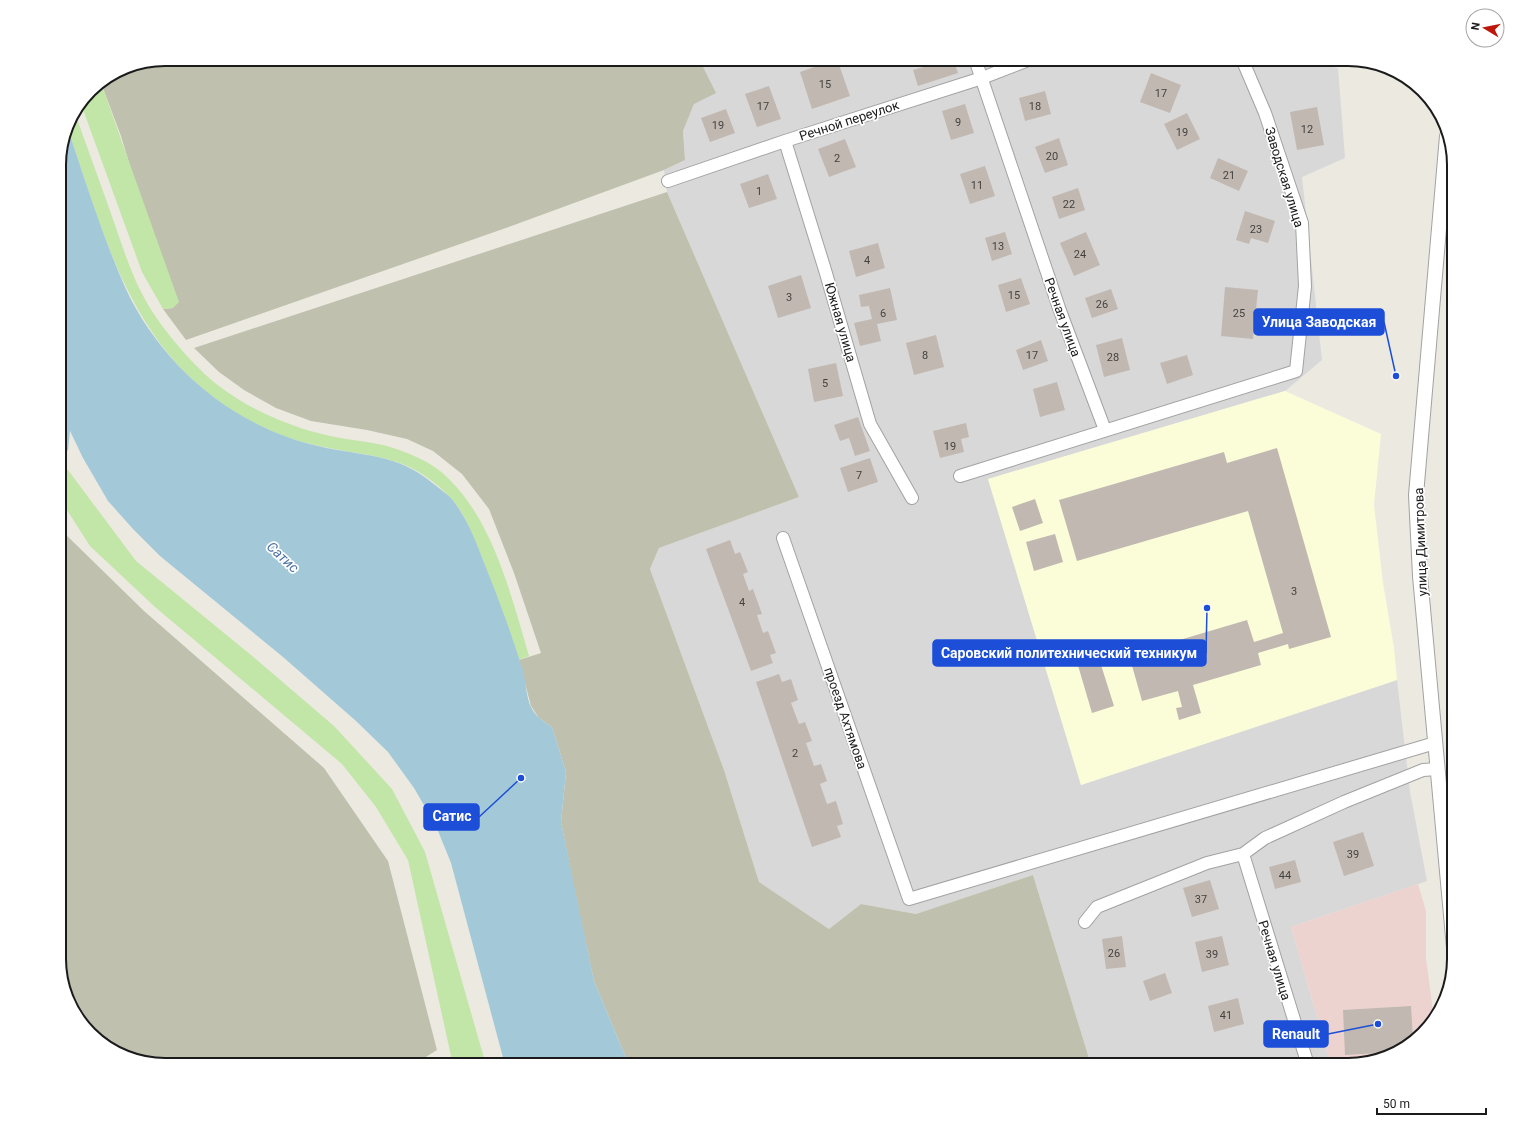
<svg xmlns="http://www.w3.org/2000/svg" width="1513" height="1124" font-family="Roboto,sans-serif">
	<style>
		.residential { fill: #d9d8d8 }
		.commercial { fill: #edd3d0 }
		.education { fill: #fbfdd9 }
		.construction { fill: #bfc0ad }
		.grass { fill: #c2e5a8 }
		.water { fill: #a3c9d9 }
		.lines { fill: none; stroke-linecap: round; stroke-linejoin: round }
		.stream { stroke: #a3c9d9; stroke-width: 4.5 }
		.building { fill: #c1b8b1 }
		.minor-casing { stroke: #a2a2a2; stroke-width: 14 }
		.tertiary-casing { stroke: #a2a2a2; stroke-width: 16 }
		.minor { stroke: #fff; stroke-width: 12 }
		.tertiary { stroke: #fff; stroke-width: 14 }
		.labels { text-anchor: middle; stroke-width: 3.5; stroke-linejoin: round; paint-order: stroke }
		.number-label { font-size: 11px; fill: #444240 }
		.street-label { font-size: 13px; fill: #1b1b1b; stroke: #fff }
		.water-label { font-size: 14px; font-style: italic; fill: #4d73a5; stroke: #fff }
		.rim { fill: none; stroke: #1b1b1b; stroke-width: 2 }
		.leader { fill: none; stroke: #1d4ed8; stroke-width: 1.5 }
		.callout-dot { fill: #1d4ed8; stroke: #fff; stroke-width: 1.5 }
		.callout { fill: #1d4ed8; stroke: #1d4ed8; stroke-width: 1.5 }
		.callout-label { font-size: 14px; text-anchor: middle; font-weight: bold; fill: #fff }
	</style>
	<rect width="100%" height="100%" fill="#ece9e1"/>
	<path class="residential" d="M699,59H1295L1338,68L1345,158L1302,177L1322,360L1285,391L988,479L1081,785L1397,680L1410,792L1427,881L1291,927L1331,1065H1091L1033,875L916,914L861,904L829,929L759,882L724,770L650,569L659,548L799,497L667,192L664,170L685,160L683,131L694,104Z"/>
	<path class="commercial" d="M1418,884L1426,911V958L1434,1019L1432,1023L1395,1054L1348,1065H1331L1291,927Z"/>
	<path class="education" d="M1285,391L1381,434L1374,505L1383,583L1394,648L1397,680L1081,785L988,479Z"/>
	<path class="construction" d="M165,59H699L716,93L694,104L683,131L685,160L664,170L503,229L186,340L163,309L173,308L121,136L101,83L125,67Z
		M667,192L799,497L659,548L650,569L724,770L759,882L829,929L861,904L916,914L1033,875L1091,1065H629L594,981L577,902L561,822L566,772L552,727L539,718L531,706L519,660L541,653L514,573L489,509L462,474L433,451L407,439L367,430L311,421L276,408L244,390L219,372L194,348Z
		M59,528L144,611L324,768L388,861L437,1050L413,1065H165L131,1059L101,1043L73,1012L59,966Z"/>
	<path class="grass" d="M101,83L179,302L173,308L163,309L142,272L81,104L90,90Z
		M75,113C88,150 102,188 115,225C124,251 133,279 147,303C162,329 195,368 219,386C252,411 290,427 330,436C347,440 366,441 383,445C406,451 433,462 450,480C494,524 512,598 529,656L519,660C508,626 496,593 483,560C474,539 466,514 450,497C407,453 374,458 319,446C272,437 226,411 191,378C121,312 97,214 67,126Z
		M62,462L136,561L251,655L334,726L392,789L425,852L486,1065H453L408,860L376,807L342,764L155,607L90,546L65,507L66,483L59,474V464Z"/>
	<path class="water" d="M67,126C85,180 102,235 125,287C161,366 234,427 318,446C364,457 396,452 435,485C440,489 446,493 451,498C467,517 476,542 485,565C499,600 512,635 523,671C526,682 526,697 531,707C536,717 543,721 552,727L566,772L561,822L594,981L629,1065H505L451,863L436,826L414,788L388,752L356,721L283,657L160,556L133,529L108,501L83,458L59,408V158Z"/>
	<g class="lines">
		<path class="stream" d="M59,456L66,449L68,427"/>
	</g>
	<path class="building" d="M734,59H758L737,67Z
		M837,59L850,96L812,109L800,72Z
		M925,59H953L958,73L918,86L913,70L927,66Z
		M1151,73L1181,85L1170,113L1140,102Z
		M769,86L781,119L757,127L745,94Z
		M1045,91L1051,114L1025,121L1019,98Z
		M965,104L974,133L951,140L942,111Z
		M1317,107L1324,145L1297,150L1290,112Z
		M726,109L735,133L710,142L701,118Z
		M1187,113L1200,139L1177,150L1164,124Z
		M1059,138L1068,165L1045,173L1035,147Z
		M845,139L856,167L829,177L818,149Z
		M1218,158L1248,171L1239,191L1210,178Z
		M985,166L995,196L970,204L960,174Z
		M768,174L777,199L749,208L740,184Z
		M1078,188L1085,210L1059,219L1052,197Z
		M1245,211L1275,221L1268,243L1251,238L1249,244L1236,240Z
		M1005,232L1012,254L992,261L985,238Z
		M1086,232L1100,265L1074,276L1060,243Z
		M878,243L885,268L856,277L849,251Z
		M801,275L811,308L778,318L768,286Z
		M1021,278L1030,304L1006,312L998,285Z
		M1225,287L1258,290L1253,339L1221,336Z
		M890,288L897,320L877,324L881,341L860,346L854,323L872,319L869,306L861,307L859,295Z
		M1111,289L1118,309L1092,318L1085,298Z
		M936,335L944,367L914,375L906,343Z
		M1122,338L1130,370L1104,377L1096,345Z
		M1041,340L1048,361L1023,370L1016,350Z
		M1187,355L1193,375L1167,384L1160,363Z
		M836,363L843,396L814,402L808,369Z
		M1057,382L1065,410L1040,417L1033,389Z
		M858,417L870,451L855,456L849,438L840,441L834,425Z
		M966,423L969,437L961,439L964,452L940,458L933,431Z
		M1277,448L1331,637L1289,649L1288,644L1258,653L1261,665L1193,685L1201,713L1179,720L1176,708L1182,707L1178,691L1142,701L1129,655L1247,620L1254,642L1283,633L1248,511L1077,561L1059,500L1224,452L1227,463Z
		M870,458L878,482L848,492L840,468Z
		M1035,499L1043,523L1020,531L1012,507Z
		M1055,534L1063,562L1034,571L1026,542Z
		M730,540L735,554L740,552L748,572L743,574L749,591L753,589L762,614L757,615L763,633L768,631L776,653L770,655L773,663L751,671L706,549Z
		M1095,646L1114,706L1092,713L1074,652Z
		M779,674L782,682L791,679L798,700L791,703L799,724L805,722L812,741L806,743L814,766L821,764L827,781L820,784L827,804L836,801L843,824L837,826L841,837L812,847L756,682Z
		M1363,832L1374,866L1344,876L1333,842Z
		M1295,860L1301,882L1275,889L1269,867Z
		M1210,880L1219,909L1192,917L1183,888Z
		M1122,936L1126,967L1106,969L1102,939Z
		M1222,936L1229,965L1202,972L1195,942Z
		M1165,973L1172,993L1150,1001L1143,981Z
		M1238,998L1244,1024L1214,1032L1208,1006Z
		M1411,1006L1413,1039L1397,1052L1345,1055L1343,1010Z
		M1259,1060L1261,1065H1245Z"/>
	<g class="lines">
		<g class="minor-casing">
			<path id="minor" d="M975,59L1059,308L1105,430
				M785,141L825,270L870,424L912,498
				M668,181L785,141L982,78L1031,59
				M960,476L1296,371L1305,286L1302,223L1265,113L1242,59
				M783,538L909,899L1435,743
				M1243,854L1308,1065
				M1085,922L1097,907L1207,863L1243,854L1265,838L1344,802L1423,770L1437,769"/>
		</g>
		<g class="tertiary-casing">
			<path id="tertiary" d="M1447,136L1416,495L1420,576L1454,948"/>
		</g>
		<use href="#minor" class="minor"/>
		<use href="#tertiary" class="tertiary"/>
	</g>
	<g class="labels">
		<g class="number-label">
			<text x="825" y="88">15</text>
			<text x="1161" y="97">17</text>
			<text x="763" y="110">17</text>
			<text x="1035" y="110">18</text>
			<text x="958" y="126">9</text>
			<text x="718" y="129">19</text>
			<text x="1307" y="133">12</text>
			<text x="1182" y="136">19</text>
			<text x="1052" y="160">20</text>
			<text x="837" y="162">2</text>
			<text x="1229" y="179">21</text>
			<text x="977" y="189">11</text>
			<text x="759" y="195">1</text>
			<text x="1069" y="208">22</text>
			<text x="1256" y="233">23</text>
			<text x="998" y="250">13</text>
			<text x="1080" y="258">24</text>
			<text x="867" y="264">4</text>
			<text x="1014" y="299">15</text>
			<text x="789" y="301">3</text>
			<text x="1102" y="308">26</text>
			<text x="883" y="317">6</text>
			<text x="1239" y="317">25</text>
			<text x="925" y="359">8</text>
			<text x="1032" y="359">17</text>
			<text x="1113" y="361">28</text>
			<text x="825" y="387">5</text>
			<text x="950" y="450">19</text>
			<text x="859" y="479">7</text>
			<text x="1294" y="595">3</text>
			<text x="742" y="606">4</text>
			<text x="795" y="757">2</text>
			<text x="1353" y="858">39</text>
			<text x="1285" y="879">44</text>
			<text x="1201" y="903">37</text>
			<text x="1114" y="957">26</text>
			<text x="1212" y="958">39</text>
			<text x="1226" y="1019">41</text>
		</g>
		<g class="street-label">
			<text transform="translate(849 120) rotate(-18)" y="5">Речной переулок</text>
			<text transform="translate(1285 177) rotate(73)" y="5">Заводская улица</text>
			<text transform="translate(1063 317) rotate(70)" y="5">Речная улица</text>
			<text transform="translate(841 322) rotate(74)" y="5">Южная улица</text>
			<text transform="translate(1420 542) rotate(-92)" y="5">улица Димитрова</text>
			<text transform="translate(846 718) rotate(71)" y="5">проезд Ахтямова</text>
			<text transform="translate(1275 960) rotate(73)" y="5">Речная улица</text>
		</g>
		<g class="water-label">
			<text transform="translate(283 557) rotate(43)" y="5">Сатис</text>
		</g>
	</g>
	<path d="M0 0H1513V1124H0ZM165 66H1348A99 99 0 0 1 1447 165V959A99 99 0 0 1 1348 1058H165A99 99 0 0 1 66 959V165A99 99 0 0 1 165 66Z" fill="#fff" fill-rule="evenodd"/>
	<path class="rim" d="M165 66H1348A99 99 0 0 1 1447 165V959A99 99 0 0 1 1348 1058H165A99 99 0 0 1 66 959V165A99 99 0 0 1 165 66Z"/>
	<path class="leader" d="M1396 376L1384 322M1207 608L1206 653M521 778L479 817M1378 1024L1328 1034"/>
	<g class="callout-dot">
		<circle cx="1396" cy="376" r="4"/>
		<circle cx="1207" cy="608" r="4"/>
		<circle cx="521" cy="778" r="4"/>
		<circle cx="1378" cy="1024" r="4"/>
	</g>
	<g class="callout">
		<rect x="1254" y="309" width="130" height="26" rx="4"/>
		<rect x="933" y="640" width="273" height="26" rx="4"/>
		<rect x="424" y="804" width="55" height="26" rx="4"/>
		<rect x="1264" y="1021" width="64" height="26" rx="4"/>
	</g>
	<g class="callout-label">
		<text x="1319" y="327">Улица Заводская</text>
		<text x="1069" y="658">Саровский политехнический техникум</text>
		<text x="452" y="821">Сатис</text>
		<text x="1296" y="1039">Renault</text>
	</g>
	<g transform="translate(1485 28) rotate(280)"><circle r="19" fill="#ffffff" stroke="#a4a4a4"/>
	<path d="M0-3L7 15L0 10L-7 15Z" fill="#be1609"/>
	<text y="-6" font-size="11" font-weight="bold" text-anchor="middle" fill="#1b1b1b">N</text>
	</g>
	<path d="M1377 1108v6h109v-6" fill="none" stroke="#1b1b1b" stroke-width="2"/>
	<text x="1383" y="1108" font-size="12" fill="#1b1b1b" stroke="#ffffff" stroke-width="3" paint-order="stroke">50 m</text>
</svg>
